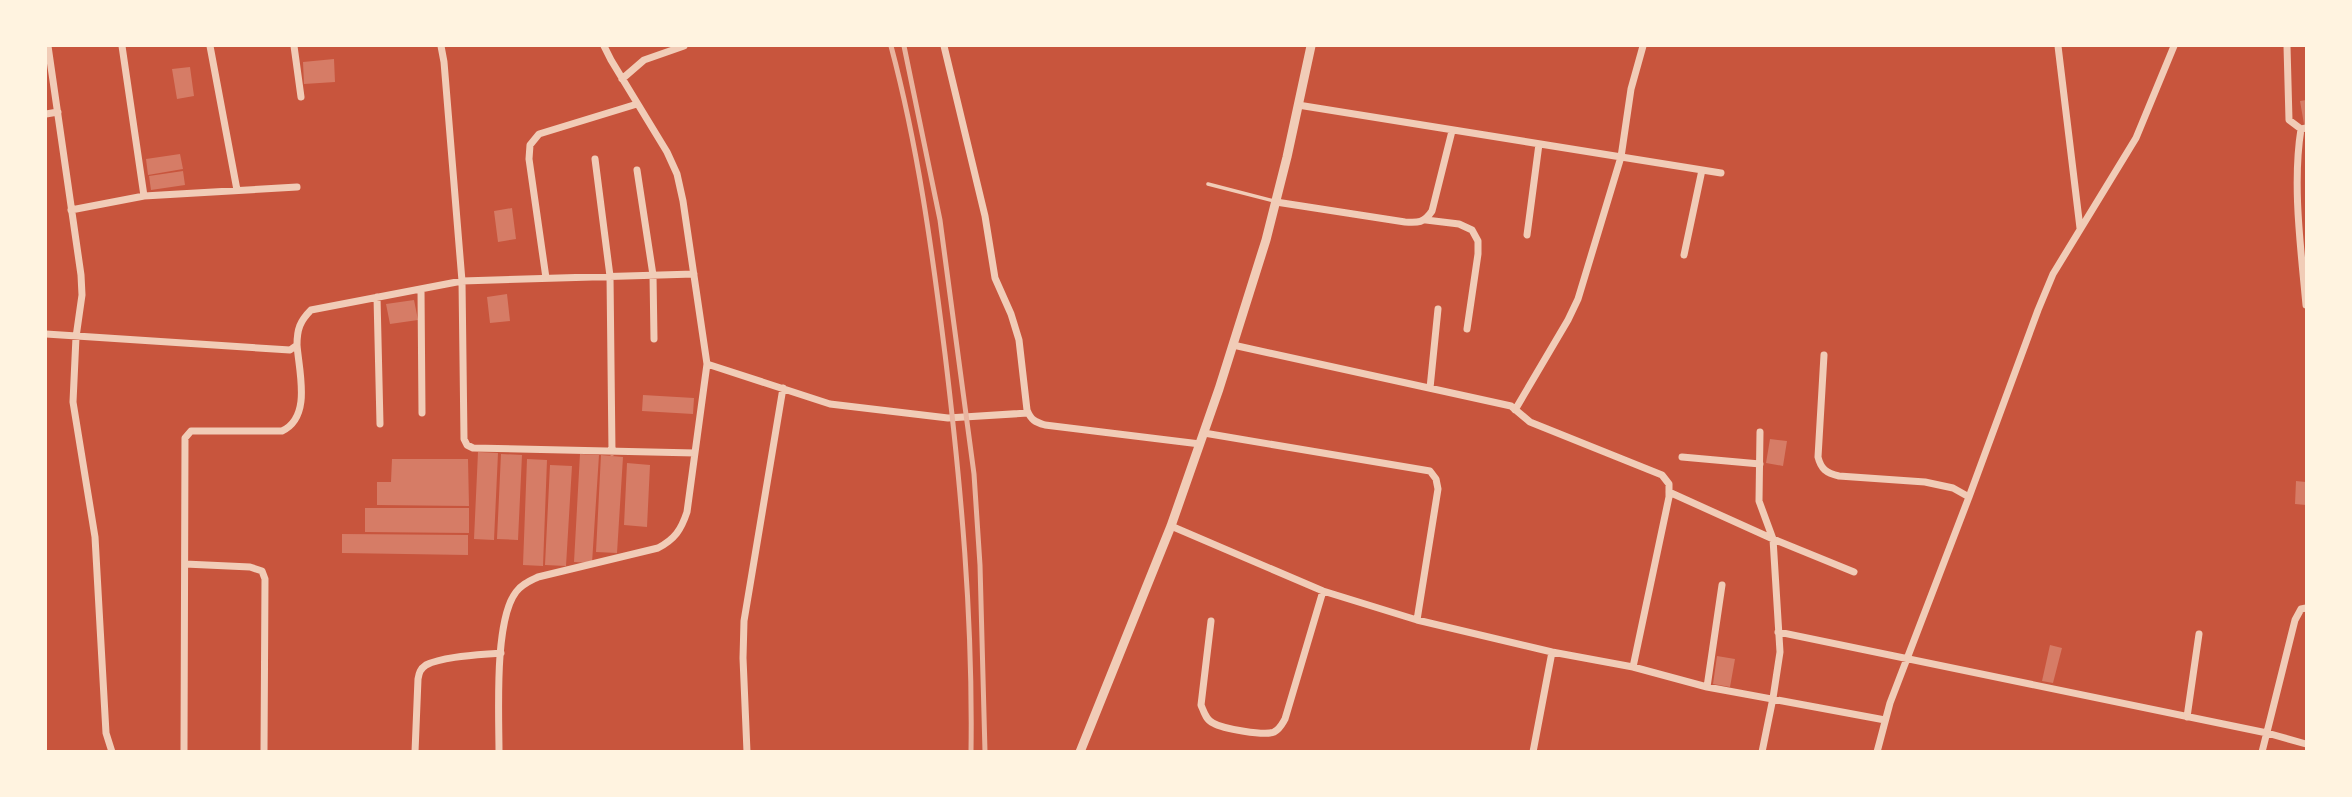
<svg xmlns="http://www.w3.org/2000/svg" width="2352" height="797" font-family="'Noto Sans',sans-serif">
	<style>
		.building { fill: #d67c66 }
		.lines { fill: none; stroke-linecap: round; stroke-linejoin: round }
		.service { stroke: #f1ccb7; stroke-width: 3.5 }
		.minor { stroke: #f1ccb7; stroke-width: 7 }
		.tertiary { stroke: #f1ccb7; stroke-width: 9 }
		.rail { stroke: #e9b49f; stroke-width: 5 }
	</style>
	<rect width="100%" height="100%" fill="#c8553d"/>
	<path class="building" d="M334,59L335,82L304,84L303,62Z
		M190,67L194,96L177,99L172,69Z
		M2306,100V130H2305L2300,101Z
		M180,154L183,169L148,175L146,159Z
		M183,171L185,185L151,190L149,176Z
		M512,208L516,239L498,242L494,211Z
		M507,294L510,321L490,323L487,297Z
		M414,300L418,320L390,324L386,304Z
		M643,395L694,398L693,414L642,411Z
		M1770,439L1787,441L1783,466L1766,463Z
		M478,452L498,453L494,540L474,539Z
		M501,454L522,455L518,540L497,539Z
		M580,454L599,455L592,563L574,562Z
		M601,455L623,457L617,553L596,552Z
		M392,459H468L469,506L377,505V482H391Z
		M527,459L547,460L543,566L523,565Z
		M627,463L650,465L647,527L624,525Z
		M550,465L572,466L566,566L545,565Z
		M2296,481L2306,482V505L2295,504Z
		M365,508H469V533L365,532Z
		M342,534L468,535V555L342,553Z
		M2050,645L2062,648L2053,683L2042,681Z
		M1717,656L1735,659L1730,687L1713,684Z"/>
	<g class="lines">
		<path class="service" d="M1208,184L1274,201"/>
		<path class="minor" d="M48,46L81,275L82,295L76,337L73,402L95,537L106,733L112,752
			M122,46L144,196
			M210,46L237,190
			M294,46L301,97
			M441,46L444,62L462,281L464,439L467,445L473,448L695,453
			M944,46L985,216L995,278L1011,314L1019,340L1027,410C1031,420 1035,422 1045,425L1200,444
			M2058,46L2080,228
			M2287,46L2289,120L2301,129
			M622,79L644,60L684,46
			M1298,105L1721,173
			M46,114L58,112
			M2306,128L2301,129C2292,185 2301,249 2306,305
			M595,159L610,276L612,452
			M637,170L653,275L654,339
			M1276,202L1405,222C1418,223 1424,223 1432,211L1452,131
			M71,210L144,196L297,187
			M1426,220L1459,224L1472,230L1478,241V254L1467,329
			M1527,235L1539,144
			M1684,255L1702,170
			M546,278L529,159L530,145L539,134L637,104
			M421,289L422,413
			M377,297L380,424
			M46,334L290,350L297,345C297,329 300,321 311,310L462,281L694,274
			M1233,345L1511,406L1530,422L1662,475L1669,484V497L1633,667
			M1824,355L1818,457C1821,469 1826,473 1839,476L1925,482L1953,488L1969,497
			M707,364L830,404L948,418L1028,413
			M1430,388L1438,309
			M1515,410L1568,320L1578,299L1621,157L1631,89L1643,46
			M1760,432L1759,501L1773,539L1780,652L1773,698L1762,752
			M1204,433L1430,471L1436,479L1438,489L1417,620
			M1682,457L1760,464
			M1669,492L1773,539L1854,572
			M1171,526L1323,591L1417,620L1552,652L1633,667L1707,687L1885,720
			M185,564L250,567L262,571L265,579L264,752
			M1211,621L1201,705C1204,712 1206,720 1213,723C1223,729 1265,736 1274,732C1280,729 1282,724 1285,719L1323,591
			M1778,632L2267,733L2306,744
			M1707,687L1722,585
			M2187,717L2199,634
			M184,752L185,438L191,431H282C312,417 299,372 297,345
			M415,752L418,679C419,673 420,669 426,665C444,656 480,655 501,653
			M499,752C499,713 494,621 516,592C522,584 530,581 538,577L658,548C675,539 681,530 687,512L707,364L683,201L677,174L667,152L611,60L604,46
			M747,752L743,658L744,621L783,388
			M1533,752L1552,652
			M1877,752L1890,703L1969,497L2038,310L2053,274L2136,138L2174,46
			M2262,752L2295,620L2301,609L2306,608"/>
		<path class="tertiary" d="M1080,752L1171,526L1219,389L1266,240L1287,157L1311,46"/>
		<path class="rail" d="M891,46C918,147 932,250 945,354C961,486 973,619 971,752
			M904,46L940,220L974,474L980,565L985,752"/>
	</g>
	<rect width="2352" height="797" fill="none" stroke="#fff3e0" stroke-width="94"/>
</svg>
